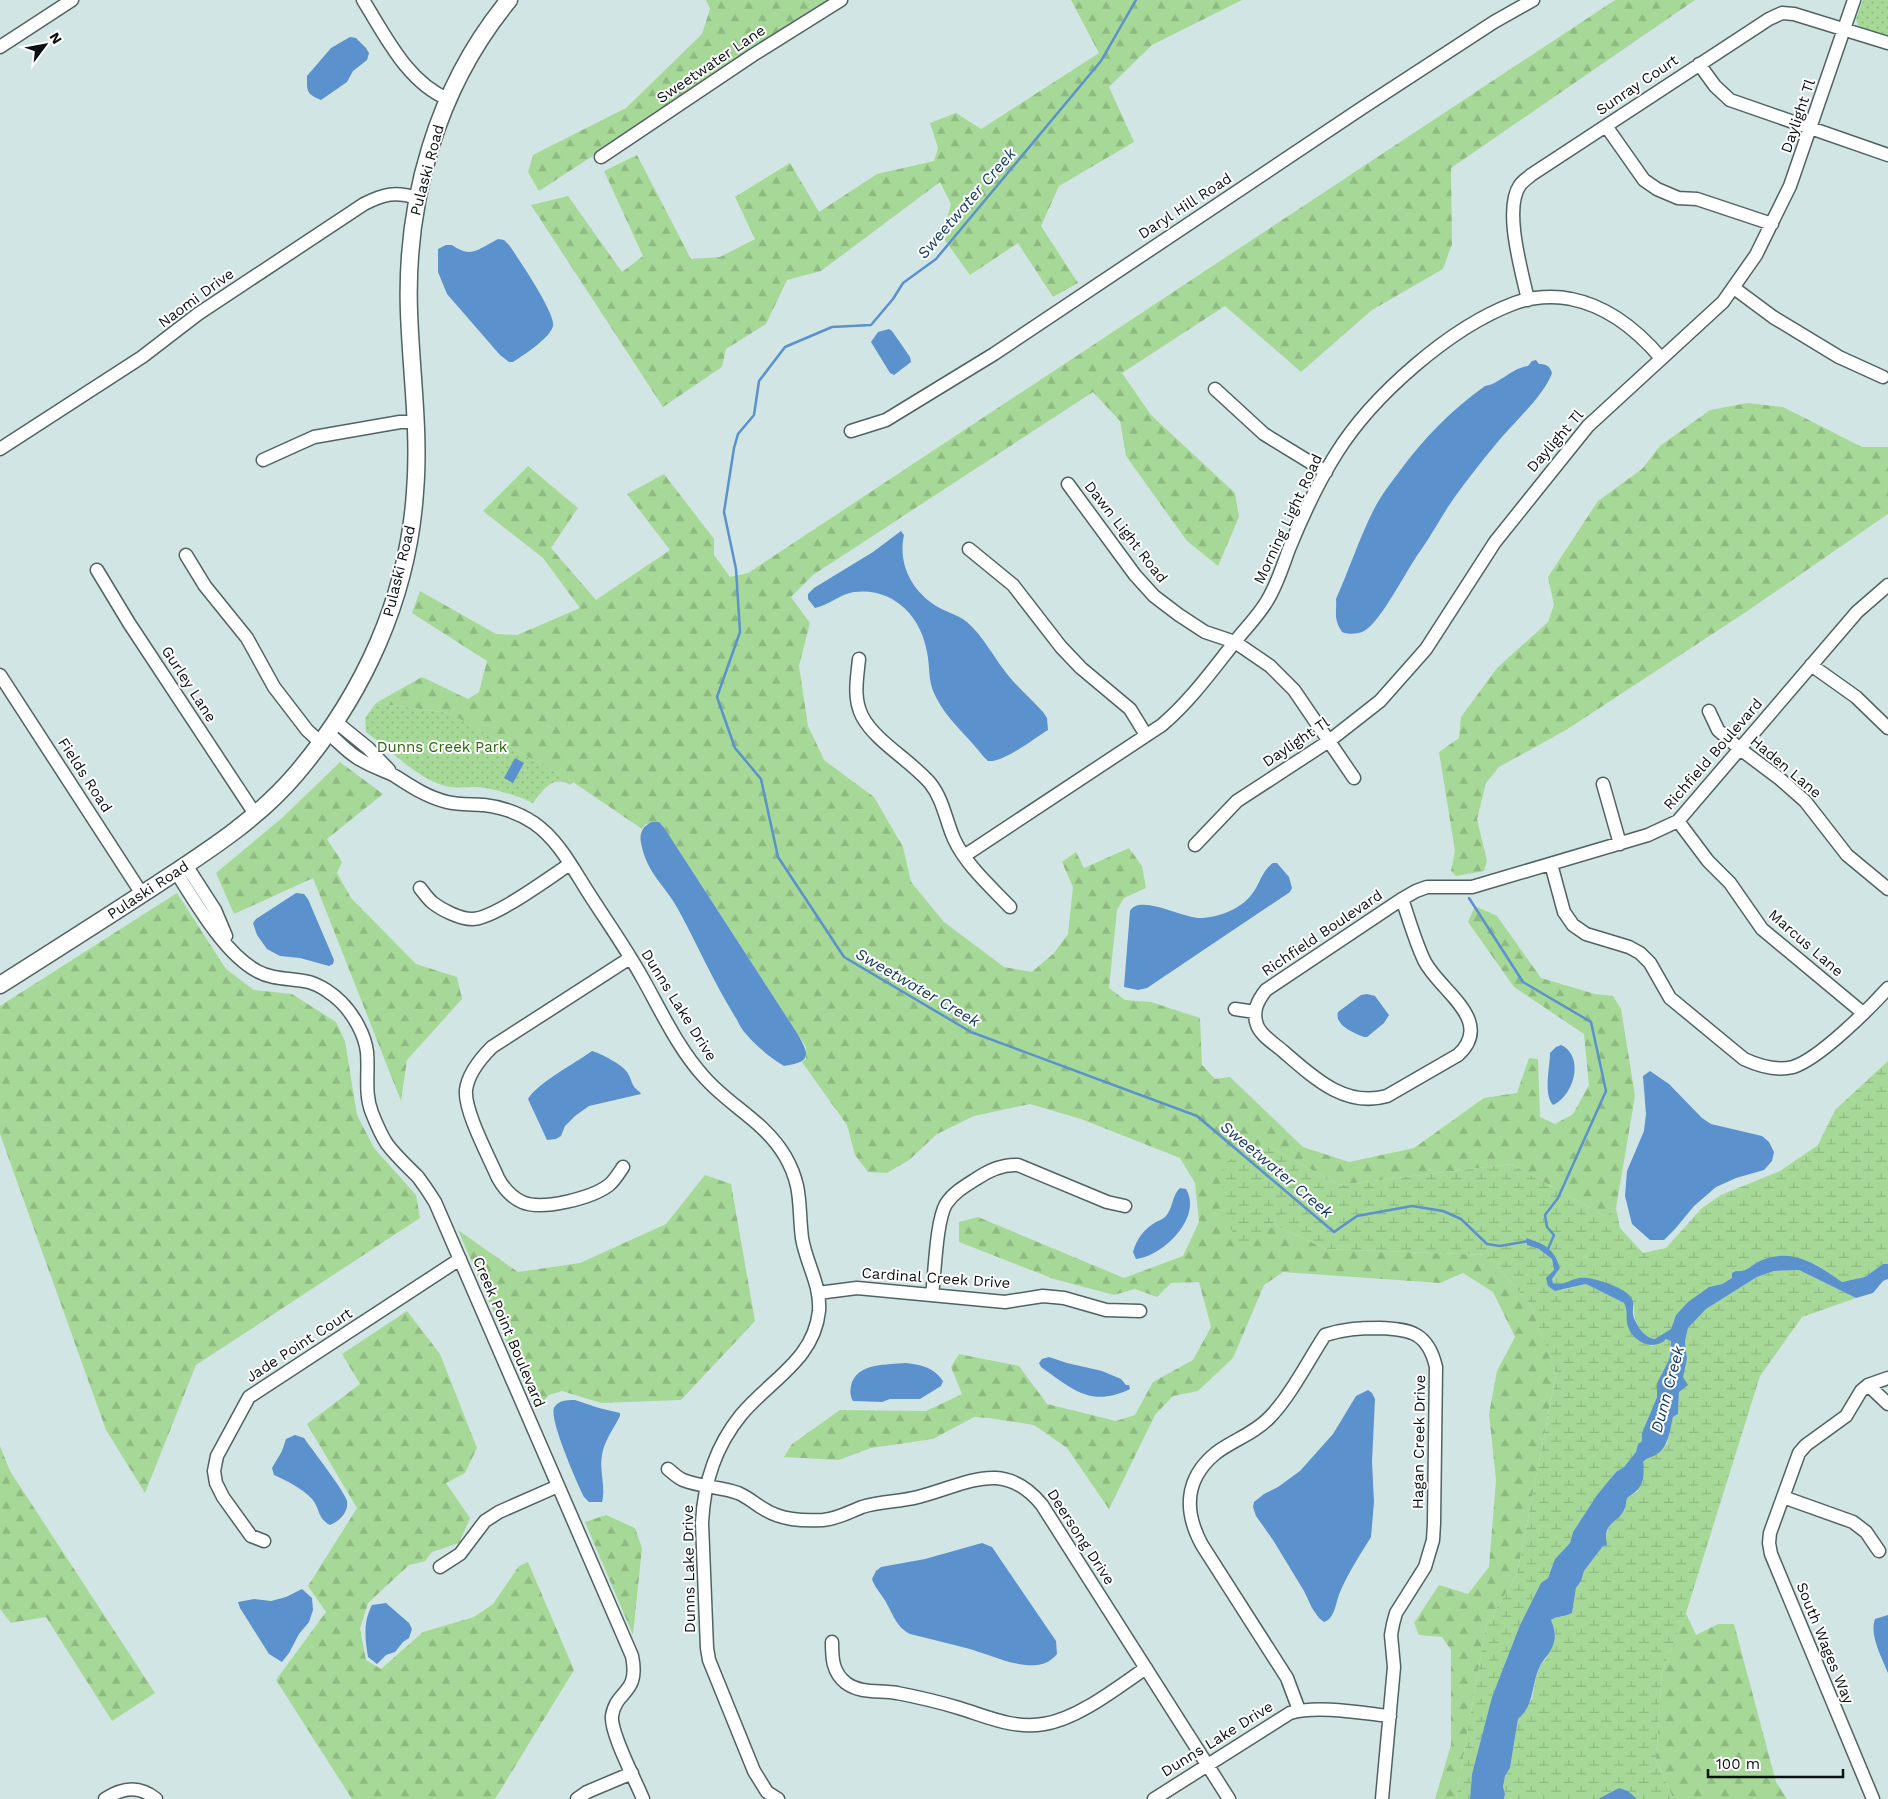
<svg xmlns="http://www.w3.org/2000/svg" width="1888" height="1799" font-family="'Work Sans',sans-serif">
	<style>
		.forest { fill: url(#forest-firs) }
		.wetland { fill: url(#wetland-marsh) }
		.park { fill: url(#park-dots) }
		.water { fill: #5b91cc }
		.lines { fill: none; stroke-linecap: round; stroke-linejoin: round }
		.stream { stroke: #5b91cc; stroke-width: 2.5 }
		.minor-casing { stroke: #516262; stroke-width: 15 }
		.major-casing { stroke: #516262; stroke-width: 19 }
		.minor { stroke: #fff; stroke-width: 12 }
		.major { stroke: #fff; stroke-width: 16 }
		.labels { text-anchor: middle; stroke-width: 4; stroke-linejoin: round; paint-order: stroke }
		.street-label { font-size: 15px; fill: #0a1111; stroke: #fff }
		.park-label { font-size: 15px; fill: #28670a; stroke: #fff }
		.water-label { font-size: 16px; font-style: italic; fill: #11385f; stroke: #fff }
	</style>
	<defs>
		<pattern id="forest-firs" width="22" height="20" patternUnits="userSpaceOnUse" patternTransform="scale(1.25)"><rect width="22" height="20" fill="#a6d997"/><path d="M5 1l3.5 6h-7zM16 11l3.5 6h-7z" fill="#8eb981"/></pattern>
		<pattern id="wetland-marsh" width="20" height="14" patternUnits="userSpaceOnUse" patternTransform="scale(1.25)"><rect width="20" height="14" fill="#a6d997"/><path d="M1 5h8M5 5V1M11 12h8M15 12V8" fill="none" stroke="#8eb981"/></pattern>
		<pattern id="park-dots" width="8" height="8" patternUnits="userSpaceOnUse" patternTransform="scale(1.25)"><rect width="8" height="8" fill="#a6d997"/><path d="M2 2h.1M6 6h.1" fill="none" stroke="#8eb981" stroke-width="1.8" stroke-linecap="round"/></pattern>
	</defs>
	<rect width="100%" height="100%" fill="#d2e5e5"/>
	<path class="forest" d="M706,0H832L539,191L528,172L533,155L626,108L702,34L710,9Z
		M1071,0H1242L1152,45L1109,87L1134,142L1059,186L1041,226L1078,283L1053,297L1018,243L970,275L942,236L951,204L940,182L821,271L787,280L766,324L726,349L722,367L663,407L531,205L568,196L622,272L643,256L604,171L637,155L691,259L720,257L755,239L735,197L790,163L819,212L877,174L934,161L938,148L930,123L956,113L981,129L1099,53Z
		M1615,0H1695L1451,168L1452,244L1443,269L1372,310L1301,372L1225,306L1122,373L1151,415L1235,493L1239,517L1218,566L1187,541L1126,456L1120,421L1093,392L813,575L791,597L810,623L799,666L808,726L824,760L874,797L903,847L911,882L944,922L1004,967L1032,972L1054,953L1068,934L1073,887L1062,862L1076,852L1084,868L1129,848L1142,866L1146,888L1124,898L1117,910L1109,988L1125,1000L1151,1002L1200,1018L1202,1065L1215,1079L1230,1077L1303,1147L1349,1162L1414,1148L1484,1098L1517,1093L1529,1058L1538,1059L1540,1117L1555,1124L1573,1114L1589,1085L1584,1034L1514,987L1468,922L1475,906L1497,916L1541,978L1595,994L1613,996L1621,1009L1635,1096L1616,1208L1605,1216L1511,1164L1339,1185L1263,1143L1275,1225L1326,1249L1487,1255L1531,1305L1556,1375L1517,1574L1486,1626L1456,1799H1435L1451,1745V1650L1442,1637L1419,1635L1414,1623L1439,1585L1468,1594L1489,1567L1496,1480L1489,1414L1497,1371L1515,1337L1493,1292L1463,1273L1440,1283L1283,1272L1264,1285L1233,1358L1198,1391L1173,1396L1155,1415L1109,1509L1067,1448L1034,1425L989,1418L974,1417L933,1439L871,1448L839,1460L784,1457L792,1444L840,1410L926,1411L962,1394L951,1367L959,1354L1019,1366L1047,1404L1116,1421L1135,1415L1153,1382L1193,1360L1211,1327L1199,1282L1171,1283L1157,1297L1135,1289L1114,1295L1054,1279L959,1242V1222L978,1217L1124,1278L1183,1256L1199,1222L1195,1183L1180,1158L1081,1119L1030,1104L974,1116L937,1134L909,1160L887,1173L868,1172L855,1155L847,1125L802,1062L806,1059V1047L665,829L646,824L642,829L573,782L449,713L376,703L422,677L468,699L479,692L487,661L412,613L420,591L496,634L517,635L580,608L543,558L483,511L528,466L578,508L551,548L596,600L670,550L627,494L664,474L714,539V555L730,577L748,573Z
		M1748,403L1783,407L1862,447H1888V514L1746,612L1566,730L1499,767L1486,783L1477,819L1487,861L1484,871L1456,876L1451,871L1455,851L1439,752L1459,738L1461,717L1497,668L1548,622L1554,605L1548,577L1598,501L1642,469L1660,446L1710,410Z
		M340,762L383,794L327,839L342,862L337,873L351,898L416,964L457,977L462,999L407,1060L401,1101L313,878L234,914L216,873L282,818Z
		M177,893L226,969L254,990L292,994L336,1022L345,1041L357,1115L374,1148L416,1195L420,1218L196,1365L145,1493L106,1430L0,1134V1006Z
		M705,1175L731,1184L755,1321L681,1400L601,1403L562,1391L549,1395L536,1410L458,1230L518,1272L580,1263L666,1224Z
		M407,1311L440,1354L477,1448L465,1473L446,1483L470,1518L459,1543L432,1552L425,1561L409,1565L368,1603L360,1629L366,1660L381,1669L423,1632L474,1617L493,1604L519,1566L528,1562L574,1670L495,1799H352L276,1680L326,1612L308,1586L357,1508L307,1424L360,1384L342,1354Z
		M0,1446L10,1471L155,1693L112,1721L46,1617L11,1623L0,1609Z
		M606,1515L635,1528L642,1548L633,1635L585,1522Z
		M1686,1613L1696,1635L1718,1624H1734L1776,1782L1787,1799H1675L1672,1796L1656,1760L1662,1672Z"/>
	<path class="wetland" d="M1888,1061V1264H1883L1865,1277L1842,1282L1817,1265L1798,1258L1783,1256L1757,1263L1722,1284L1709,1287L1676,1315L1671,1329L1656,1339C1640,1337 1633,1320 1634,1306L1578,1278L1560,1285L1553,1283L1552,1279L1560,1268L1534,1241L1526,1238L1527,1245L1539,1249L1552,1259L1554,1270L1548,1286L1563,1290L1586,1284L1624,1303L1627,1308V1324L1652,1346L1666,1339L1671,1341L1670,1358L1657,1383V1397L1642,1433V1441L1638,1444L1636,1452L1624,1467L1616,1472L1597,1495L1573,1532L1570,1543L1555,1559L1548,1578L1541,1583L1520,1625L1492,1697L1472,1774L1470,1799H1456L1486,1626L1517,1574L1556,1375L1531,1305L1487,1255L1326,1249L1275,1225L1243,1250L1224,1217L1222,1164L1263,1143L1339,1185L1511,1164L1605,1216L1616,1208L1620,1228L1643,1253L1666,1248L1702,1208L1721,1195L1780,1171L1818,1145L1835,1110Z
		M1799,1270L1856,1298L1802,1317L1760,1376L1686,1613L1662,1672L1656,1760L1672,1796L1675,1799H1637L1628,1791L1619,1788L1598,1799H1504L1505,1794L1503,1787L1505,1776L1510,1768L1518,1719L1532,1699L1536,1678L1541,1664L1546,1659L1555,1632L1551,1620C1558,1615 1564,1618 1572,1613L1576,1588L1581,1581L1584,1571L1603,1546L1610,1523L1624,1511L1627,1498L1637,1492L1643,1462L1667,1444L1673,1417L1678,1414L1679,1392L1687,1359L1685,1341L1688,1328L1697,1317L1706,1309L1757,1277L1774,1271Z"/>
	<path class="park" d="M1863,0H1888V39L1859,28L1856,19Z
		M376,703L449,713L573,782L570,785C553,774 542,791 533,803C515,795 496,789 477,787C465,787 454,789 442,785C416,777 388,748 366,732L365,718Z"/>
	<path class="water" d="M350,37L356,38L366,48L369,53L367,60L353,71L347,82L321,100C306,94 307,91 307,76L331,48Z
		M498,239L504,240L509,245C518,258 556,314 553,326C550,338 524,355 513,362H509L500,355L447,294L438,272V249L446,245H452C472,259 478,249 498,239Z
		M889,329L892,331L910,357L911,362L894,375L890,373L871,342L878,332Z
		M1536,360L1539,364C1546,364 1550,366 1552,373C1545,395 1511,425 1496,444C1481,462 1467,480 1454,498C1442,515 1433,533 1421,550C1408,567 1381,622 1364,631C1359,634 1348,635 1342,632C1333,617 1337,615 1336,599C1349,570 1359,539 1373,511C1380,497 1390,484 1399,472C1424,438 1450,411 1485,386C1498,385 1512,368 1528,366L1532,361Z
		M901,531L904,535C898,562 910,588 933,604C943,611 957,614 967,622C982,635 992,654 1004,670C1015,685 1030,698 1043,712L1047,718L1048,730C1035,738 1003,763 988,761L983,756C967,735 945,718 934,693C928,680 930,666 927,652C921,616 893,587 854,592C840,594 829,605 815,608L808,599V594L814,588L873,552Z
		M515,758L524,763L513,783L504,778Z
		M652,822H659L665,829L797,1033C809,1054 813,1062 784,1066C772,1059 755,1045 746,1034C741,1029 738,1021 734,1015C713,981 697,944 678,909C665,885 647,874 641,843C639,833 643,826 652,822Z
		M1273,863H1277L1289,877L1292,888L1290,892L1147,988L1138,990L1124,987L1130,911C1139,893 1184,919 1202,918C1219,917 1241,909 1252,894C1260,884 1262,870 1273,863Z
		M296,893L304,894L308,899L334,960L333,964L329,966L300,958L280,956L267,949L257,935L253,923L256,919Z
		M1367,994L1375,996L1389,1015L1384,1023L1367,1037H1364C1354,1033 1334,1025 1338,1012L1361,995Z
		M1561,1045C1585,1056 1574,1096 1553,1105C1543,1094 1550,1068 1550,1053L1556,1047Z
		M592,1051C600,1053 623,1065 627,1072C633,1081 630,1085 640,1092L641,1094L589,1106L575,1116L565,1126L561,1136L556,1139L547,1140L528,1099C537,1083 576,1063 592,1051Z
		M1650,1071L1669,1084L1702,1118L1711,1124L1762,1136L1769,1142L1774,1152L1772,1161L1764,1170L1736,1178L1716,1187L1694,1206L1675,1229L1664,1240H1650L1632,1224L1625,1196L1627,1171L1644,1131L1646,1114L1643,1076Z
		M1180,1188L1186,1189C1203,1217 1163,1256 1136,1259L1133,1252C1137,1238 1144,1229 1156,1222C1160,1220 1163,1219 1166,1216C1173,1208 1172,1195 1180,1188Z
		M1526,1238C1544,1244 1554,1248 1560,1268L1552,1279L1553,1283C1563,1286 1569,1280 1579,1278C1590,1276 1615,1285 1624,1291C1639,1301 1630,1307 1634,1318C1638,1328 1645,1338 1655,1339L1671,1329L1676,1315L1688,1302L1709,1287L1722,1284L1732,1278V1273L1736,1271C1745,1273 1752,1265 1760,1261C1792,1247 1816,1264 1842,1282L1865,1277L1883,1264H1888V1279L1883,1281L1873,1293L1856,1298L1799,1270L1774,1271L1757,1277L1706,1309L1688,1328L1685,1341L1687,1359L1683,1377L1688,1385L1679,1392L1678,1414L1673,1417C1670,1430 1669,1446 1657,1454C1652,1458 1649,1456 1643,1462C1645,1480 1643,1488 1627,1498C1626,1502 1626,1507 1624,1510C1618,1523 1602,1522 1607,1545L1603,1546L1584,1571L1581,1581L1576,1588L1572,1613C1563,1618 1558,1615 1551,1620C1554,1628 1556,1634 1554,1642C1552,1652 1544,1658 1540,1666C1531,1684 1535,1705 1518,1719L1510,1768L1505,1776L1503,1787L1505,1794L1504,1799H1470L1472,1774L1492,1697L1520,1625L1541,1583L1548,1578L1555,1559L1570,1543L1573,1532L1597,1495L1616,1472L1624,1467L1636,1452L1638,1444L1642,1441V1433L1657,1397V1383L1670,1358L1671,1341L1666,1339C1653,1353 1630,1340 1627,1323C1626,1316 1628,1310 1624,1303L1586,1284L1555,1291L1548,1286L1546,1278L1554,1270L1552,1259L1539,1249L1527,1245Z
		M1049,1357L1067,1363L1102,1371L1121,1379L1126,1385H1129L1130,1389C1091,1408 1072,1389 1041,1367L1039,1363L1042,1359Z
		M906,1363C922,1365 933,1367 943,1381L941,1386L920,1399H890L882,1402L853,1401C850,1396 850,1391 851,1386C856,1362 888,1365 906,1363Z
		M1368,1390L1372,1393L1375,1399L1372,1462L1374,1502L1371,1537C1360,1555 1348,1573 1340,1592C1336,1601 1335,1619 1324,1622L1319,1618L1312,1608L1304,1591L1273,1540L1256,1516L1253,1507L1254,1502L1264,1494L1278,1487L1300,1471L1333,1434L1356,1396Z
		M575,1400L599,1408L620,1413V1416C614,1428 604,1441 602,1455C599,1471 606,1486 602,1502H589L584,1497C577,1483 549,1419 554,1408C558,1400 567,1400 575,1400Z
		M295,1435L304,1438C312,1450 344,1490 347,1501C349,1512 339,1522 330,1525C317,1518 320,1508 312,1499C302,1488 287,1481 274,1475L272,1468L282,1451L286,1439Z
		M982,1543L992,1547L1056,1641L1057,1654C1052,1660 1046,1664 1037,1665C1013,1667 989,1654 966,1648C948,1643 929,1639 910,1634C895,1626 893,1613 884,1599C880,1592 875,1588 872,1579L876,1571L881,1567L925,1559Z
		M302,1589L312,1598L313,1610L309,1622L299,1634L289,1653L282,1662L269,1654L240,1608L238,1602L254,1599L271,1601L286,1597Z
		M386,1603L409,1623L412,1629L409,1638L403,1642L395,1652L386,1655L377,1664L368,1657C365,1639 363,1622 372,1605Z
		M1888,1615V1673C1882,1658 1869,1635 1875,1619Z
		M1619,1788L1628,1791L1637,1799H1598Z"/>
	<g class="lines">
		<path class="stream" d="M1136,0L1101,61L936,259L903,283L893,299L871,325L832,327L785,347L759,381L754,415L738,434L734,448L724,512L736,569L740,632L717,697L735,748L761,779L778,857L844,957L971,1032L1197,1116L1334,1232L1357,1216L1412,1206L1443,1211L1461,1219L1487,1244L1500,1246L1529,1241
			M1469,898L1523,982L1591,1022L1606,1091L1558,1198L1545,1215L1547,1227L1554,1235L1548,1249"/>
		<g class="minor-casing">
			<path id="minor" d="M363,0C385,35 407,82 448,99
				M0,47L72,0
				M1699,64L1715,86L1730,100L1888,155
				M1606,126L1644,180L1657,189L1678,198L1697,199L1772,224
				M601,157L753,55L841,0
				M1734,288L1773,317L1839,357L1883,377
				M1528,300C1522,272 1503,209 1520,185C1523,181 1528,178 1531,175L1769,19L1782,13L1794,14L1888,43
				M1215,389L1264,434L1326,472
				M851,431L886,420L994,354L1362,108L1494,22L1533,0
				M0,449L142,357L198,314L364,204C384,194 395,191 417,198
				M263,460L314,437L400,422H415
				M1068,484L1135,575L1154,596L1179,615L1205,632L1235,642L1270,666L1294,690L1354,778
				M969,549L1013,585L1061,647L1081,668L1130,709L1146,735
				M186,555L205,586L247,638L274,687L307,730L321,743
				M97,570L129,623L255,814
				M859,659C857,679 853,698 862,716C875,741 910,760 930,783C943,799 946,821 954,839C966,865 990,886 1010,907
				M1811,665L1856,697L1888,728
				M0,675L142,894
				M1709,711L1718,730L1740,749L1780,779L1805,801L1847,855L1888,889
				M336,722L368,748L389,770
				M328,733C339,742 349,754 361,760C372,767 384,770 395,776C412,787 427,797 447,802C459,805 472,804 484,805C501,807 519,813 534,823C557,839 571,865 586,889C605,919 626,948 643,979C662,1013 679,1050 705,1078C731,1107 765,1122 785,1156C803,1187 798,1206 802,1238C806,1263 821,1285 819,1311C814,1360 770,1380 741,1415C715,1447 704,1482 702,1523L707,1648L709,1660L754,1771L767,1792L778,1799
				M1603,784L1620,844
				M1678,821L1708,861L1730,883L1762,929L1863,1013
				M1195,845L1237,801L1329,741L1380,701L1426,649L1495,542L1588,426L1723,302L1756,255L1790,186L1854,0
				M964,856L1162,725C1190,701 1211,672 1234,643C1245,629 1258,616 1267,601C1277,585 1282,568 1289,549C1302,517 1317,484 1336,454C1372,396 1450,327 1515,303C1531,297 1554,295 1571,299C1607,306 1638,331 1661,358
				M1551,864L1564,912L1573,925L1586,934L1629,947L1640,953L1650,963L1670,998L1744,1059C1759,1066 1776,1071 1793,1067C1819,1059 1869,1009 1888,988
				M186,865L215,910L226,936
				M176,872C196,903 224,953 257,971C273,980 292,978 309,982C320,985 333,994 341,1002C354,1015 365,1035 367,1052C369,1073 364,1093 372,1113C376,1123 381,1135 387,1144C396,1156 407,1166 418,1177C424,1185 430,1194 435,1202L632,1656C640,1695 616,1689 612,1716C610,1733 636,1781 643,1799
				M420,888C424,893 428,899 433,903C442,910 460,919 472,919C494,919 550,877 570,864
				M1402,899C1409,919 1415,941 1424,960C1438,990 1496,1020 1458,1055L1387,1096C1345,1108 1313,1077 1284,1052C1275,1044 1261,1036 1257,1025C1252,1011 1258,1000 1266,990L1402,899L1416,891L1427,887H1472L1648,835L1678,821L1857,612L1888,585
				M1235,1009L1255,1012
				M623,1167C619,1173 614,1181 609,1185C592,1198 542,1211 522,1202C511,1197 504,1189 498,1178C489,1157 464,1111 466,1090C468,1074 482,1057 492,1047L630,958
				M818,1293L857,1288L1005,1302L1043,1296L1064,1298L1106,1310L1140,1311
				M932,1295C935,1273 936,1221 946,1204C953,1193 965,1186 976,1179C989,1170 1002,1164 1018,1165L1107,1202L1125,1206
				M1868,1385L1888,1404
				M668,1469C673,1473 678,1478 683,1480C701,1487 721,1487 738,1493C748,1497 755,1504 764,1509C781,1520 802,1521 823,1520C837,1519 849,1512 862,1507C880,1501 899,1502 918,1497C966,1485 1003,1457 1042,1505L1229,1799
				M1783,1497L1853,1522L1866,1532L1879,1551
				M264,1541L251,1536L223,1497L216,1483L214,1471L217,1456L249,1397L460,1259
				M440,1567L460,1554L485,1521L499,1512L558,1486
				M832,1642C832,1657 832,1672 846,1683C861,1694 879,1690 897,1693C918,1697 939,1702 959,1708C988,1717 1013,1729 1044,1724C1078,1719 1118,1687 1146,1668
				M1299,1710L1287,1678L1202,1545C1184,1512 1184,1479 1216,1453C1233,1440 1254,1434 1270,1417C1291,1395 1308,1361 1325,1335C1344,1329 1359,1328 1379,1328C1411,1329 1428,1333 1436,1367L1434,1523L1433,1540L1425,1567L1396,1613L1393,1624L1391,1635L1394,1667L1382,1799
				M105,1799C123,1787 139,1785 156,1799
				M577,1799L587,1792L632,1773
				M1154,1799L1290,1713C1317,1705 1362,1713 1390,1716
				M1873,1799L1771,1554L1769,1543L1770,1533L1799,1453L1806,1445L1846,1416L1861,1391L1868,1385L1888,1378"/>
		</g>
		<g class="major-casing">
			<path id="major" d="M0,985C52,952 104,919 156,885C206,852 257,820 296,774C364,694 408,597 415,492C420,432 411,372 409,312C405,201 437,87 509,0"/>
		</g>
		<use href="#minor" class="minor"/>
		<use href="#major" class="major"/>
	</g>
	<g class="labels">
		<g class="street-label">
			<text transform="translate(711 64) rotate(-34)" y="5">Sweetwater Lane</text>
			<text transform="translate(1637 85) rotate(-34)" y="5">Sunray Court</text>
			<text transform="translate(1798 116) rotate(-71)" y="5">Daylight Tl</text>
			<text transform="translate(427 170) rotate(-75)" y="5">Pulaski Road</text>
			<text transform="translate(1185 206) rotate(-33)" y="5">Daryl Hill Road</text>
			<text transform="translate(196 298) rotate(-36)" y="5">Naomi Drive</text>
			<text transform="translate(1555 441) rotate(-49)" y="5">Daylight Tl</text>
			<text transform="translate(1288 519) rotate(-65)" y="5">Morning Light Road</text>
			<text transform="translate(1126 532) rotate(52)" y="5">Dawn Light Road</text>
			<text transform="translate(399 571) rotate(-76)" y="5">Pulaski Road</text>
			<text transform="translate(189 684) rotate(57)" y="5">Gurley Lane</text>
			<text transform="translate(1296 742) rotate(-34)" y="5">Daylight Tl</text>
			<text transform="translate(1713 754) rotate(-49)" y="5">Richfield Boulevard</text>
			<text transform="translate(1786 767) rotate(40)" y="5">Haden Lane</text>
			<text transform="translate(85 775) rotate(57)" y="5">Fields Road</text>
			<text transform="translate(148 890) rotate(-33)" y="5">Pulaski Road</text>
			<text transform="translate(1322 933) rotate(-34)" y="5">Richfield Boulevard</text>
			<text transform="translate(1806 943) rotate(41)" y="5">Marcus Lane</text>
			<text transform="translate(679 1005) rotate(58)" y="5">Dunns Lake Drive</text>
			<text transform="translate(936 1278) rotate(4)" y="5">Cardinal Creek Drive</text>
			<text transform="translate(509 1332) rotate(67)" y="5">Creek Point Boulevard</text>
			<text transform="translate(299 1345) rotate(-33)" y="5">Jade Point Court</text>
			<text transform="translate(1419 1442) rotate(-89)" y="5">Hagan Creek Drive</text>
			<text transform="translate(1081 1537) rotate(57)" y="5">Deersong Drive</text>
			<text transform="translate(689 1569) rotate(-91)" y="5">Dunns Lake Drive</text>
			<text transform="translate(1825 1643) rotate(68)" y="5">South Wages Way</text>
			<text transform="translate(1217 1739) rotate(-32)" y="5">Dunns Lake Drive</text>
		</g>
		<g class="park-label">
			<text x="442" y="752">Dunns Creek Park</text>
		</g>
		<g class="water-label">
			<text transform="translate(966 203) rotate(-49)" y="6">Sweetwater Creek</text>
			<text transform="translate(918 987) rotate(30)" y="6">Sweetwater Creek</text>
			<text transform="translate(1277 1169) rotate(40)" y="6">Sweetwater Creek</text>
			<text transform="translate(1667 1389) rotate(-75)" y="6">Dunn Creek</text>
		</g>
	</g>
	<g transform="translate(45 45) rotate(58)" stroke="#ffffff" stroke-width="4" paint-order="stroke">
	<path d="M0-4L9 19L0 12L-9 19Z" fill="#0a1111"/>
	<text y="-8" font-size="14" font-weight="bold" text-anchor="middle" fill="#0a1111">N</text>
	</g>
	<path d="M1708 1769v8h135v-8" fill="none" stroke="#0a1111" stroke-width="2.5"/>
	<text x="1716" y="1769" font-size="15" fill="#0a1111" stroke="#ffffff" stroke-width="4" paint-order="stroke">100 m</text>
</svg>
